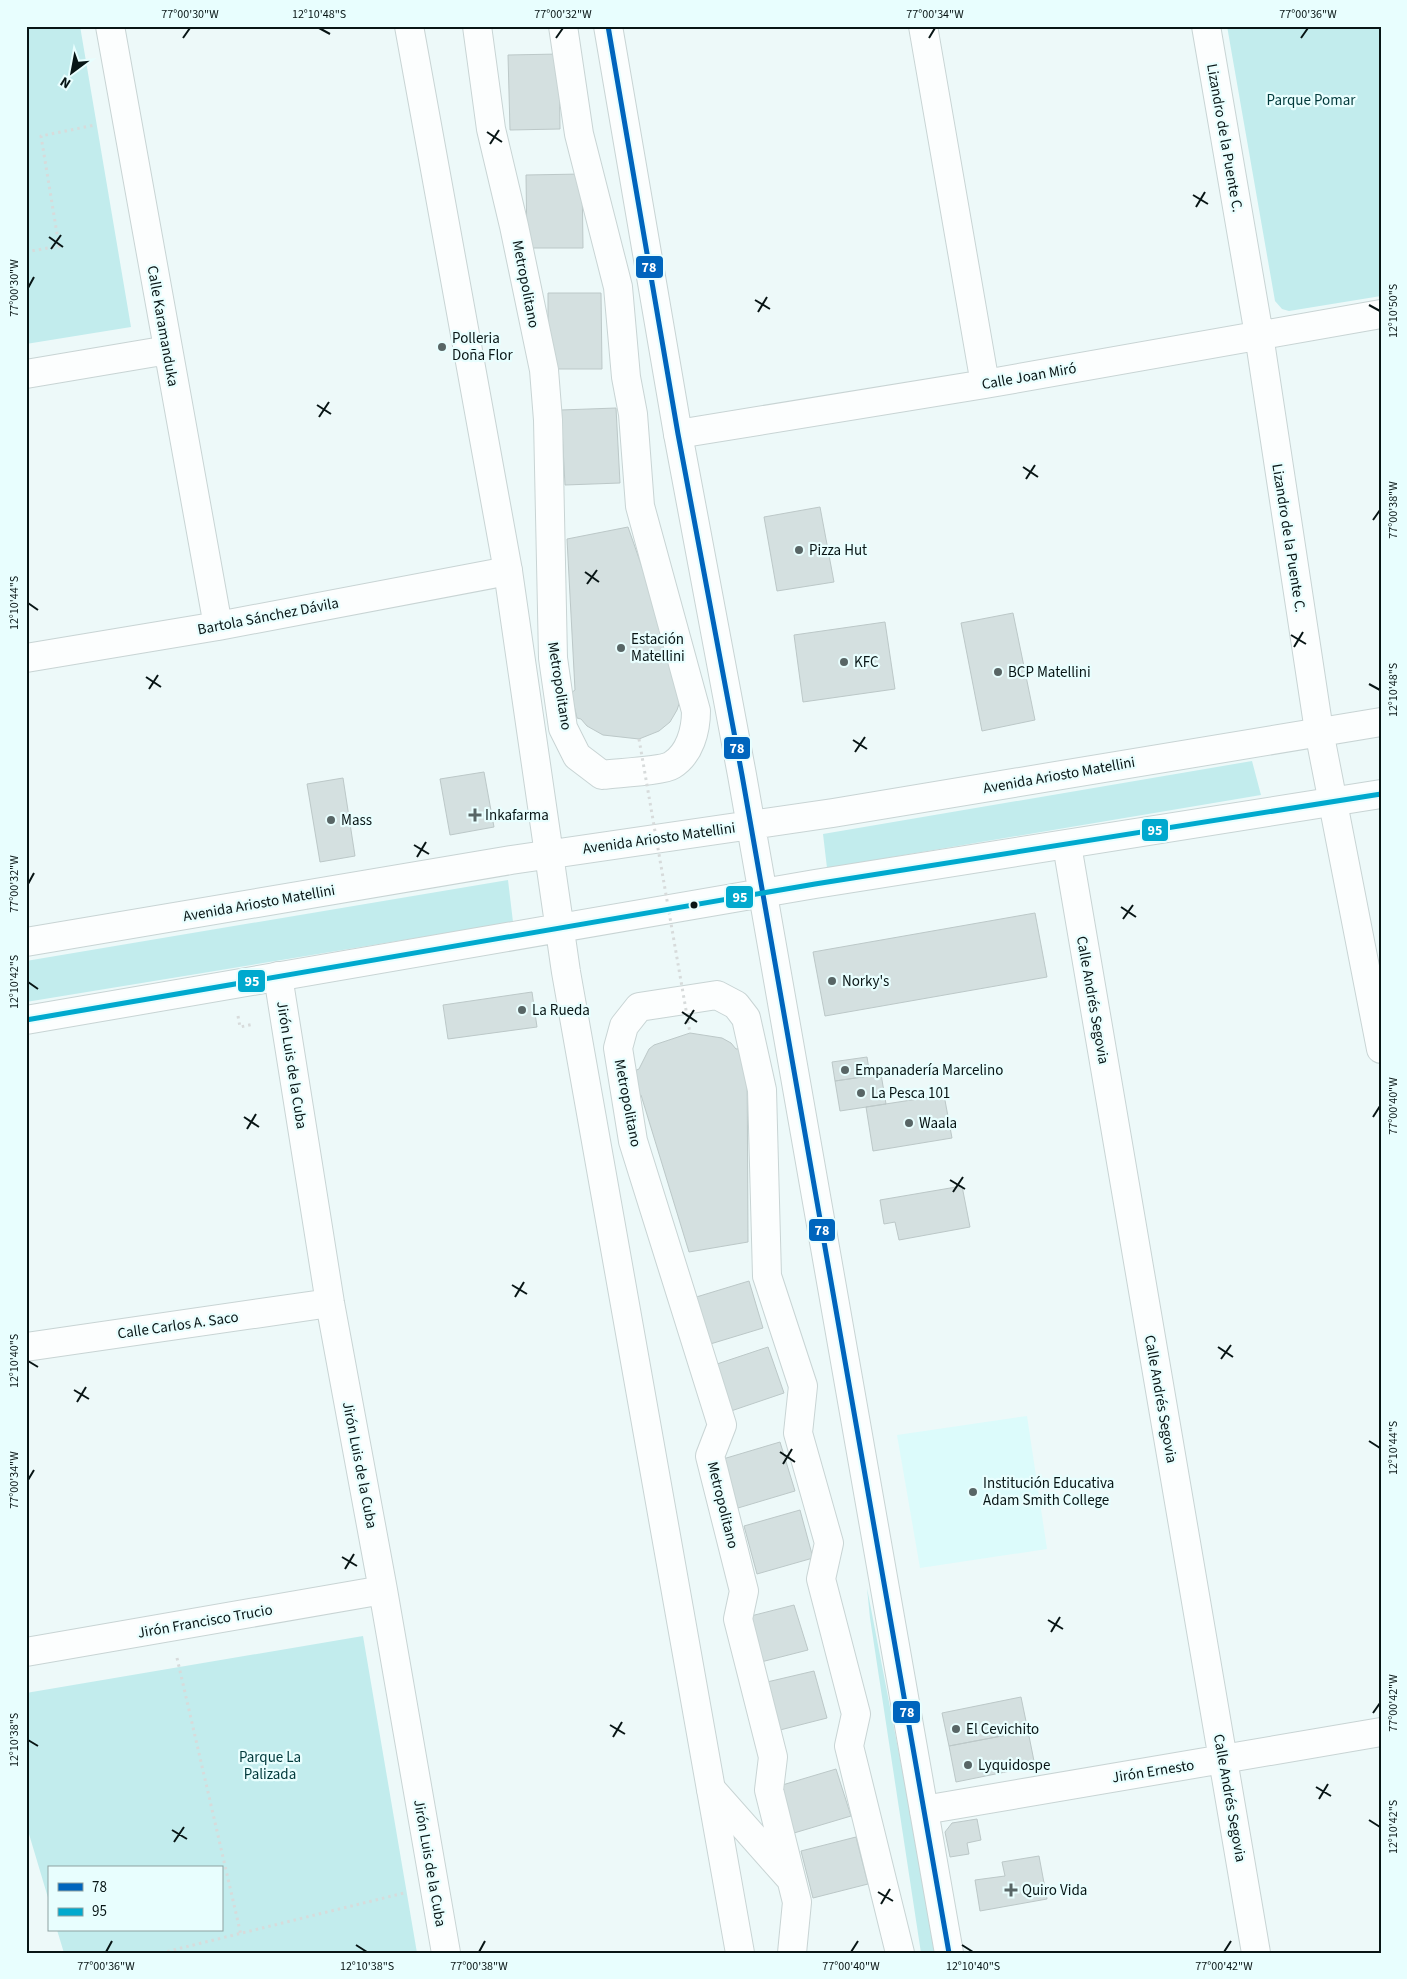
<svg xmlns="http://www.w3.org/2000/svg" width="1407" height="1979" font-family="'Source Sans 3',sans-serif">
	<style>
		.built { fill: #dcfbfb }
		.green { fill: #c2eced }
		.building { fill: #d4e0e0; stroke: #bcc8c8 }
		.lines { fill: none; stroke-linecap: round; stroke-linejoin: round }
		.minor-casing { stroke: #c8d4d4; stroke-width: 30 }
		.major-casing { stroke: #c8d4d4; stroke-width: 30 }
		.path { stroke: #d7dbdb; stroke-width: 3; stroke-dasharray: 2.5 4; stroke-linecap: butt }
		.minor { stroke: #fcfefe; stroke-width: 28 }
		.major { stroke: #fcfefe; stroke-width: 28 }
		.path-bridge { stroke: #d7dbdb; stroke-width: 3; stroke-dasharray: 2.5 4; stroke-linecap: butt }
		.bus-1-casing { stroke: #e8fefe; stroke-width: 9 }
		.bus-2-casing { stroke: #e8fefe; stroke-width: 9 }
		.bus-1 { stroke: #0065bd; stroke-width: 5 }
		.bus-2 { stroke: #00a9ce; stroke-width: 5 }
		.ticks { fill: none; stroke: #081515; stroke-width: 2 }
		.poi-dot { fill: #586565; stroke: #e8fefe; stroke-width: 2 }
		.bus-dot { fill: #081515; stroke: #e8fefe; stroke-width: 2 }
		.labels { text-anchor: middle; stroke-width: 4.5; stroke-linejoin: round; paint-order: stroke }
		.park-label { font-size: 15px; fill: #00393b; stroke: #e8fefe }
		.street-label { font-size: 15px; fill: #081515; stroke: #e8fefe }
		.poi-label { font-size: 15px; fill: #081515; stroke: #e8fefe; text-anchor: start }
		.line-badge { stroke: #e8fefe; stroke-width: 2 }
		.badge-label { font-size: 14px; text-anchor: middle; font-weight: bold; fill: #fff }
		.neatline { fill: none; stroke: #081515; stroke-width: 2 }
		.ticks-label { font-size: 12px; text-anchor: middle; fill: #081515 }
	</style>
	<rect width="100%" height="100%" fill="#edf9f9"/>
	<path class="built" d="M1027,1416L1047,1549L920,1568L897,1435Z"/>
	<path class="green" d="M26,26H80L131,327L26,344Z
		M1227,26H1381V296L1289,311L1282,309L1275,301Z
		M1252,761L1261,795L827,868L823,834Z
		M508,880L513,922L26,1002V961Z
		M867,1588L930,1914L936,1953H921L870,1618Z
		M363,1636L417,1953H64L57,1930H221V1868H49V1901L26,1824V1693Z"/>
	<path class="building" d="M559,54L560,129L510,130L508,55Z
		M582,174L583,248H527L526,175Z
		M548,293H601L602,369H548Z
		M616,408L620,483L565,485L561,410Z
		M820,507L834,582L777,591L764,517Z
		M628,527L679,673L680,701L677,710L670,722L659,731L639,739L603,735L587,726L581,719L577,718L571,693L575,690L567,539Z
		M1013,613L1035,720L982,731L961,623Z
		M885,622L895,689L803,702L794,635Z
		M484,772L494,827L450,835L440,779Z
		M343,778L355,856L320,862L307,784Z
		M1035,913L1047,977L825,1016L813,952Z
		M532,992L537,1027L448,1039L443,1005Z
		M690,1033L722,1038L731,1043L736,1049L747,1048L748,1242L689,1252L641,1095L639,1096L634,1071L639,1069L649,1049L654,1045Z
		M867,1057L870,1076L835,1081L832,1062Z
		M881,1074L886,1104L840,1111L835,1081Z
		M944,1095L952,1138L873,1151L866,1107Z
		M962,1186L970,1227L899,1240L895,1222L884,1224L880,1200Z
		M749,1281L763,1328L707,1345L693,1298Z
		M768,1347L784,1393L731,1411L714,1365Z
		M780,1442L795,1491L738,1508L723,1459Z
		M800,1510L813,1558L757,1574L744,1526Z
		M794,1605L808,1650L761,1662L747,1617Z
		M814,1671L827,1718L780,1730L767,1682Z
		M1021,1697L1028,1731L949,1746L942,1713Z
		M1028,1731L1035,1766L956,1782L949,1746Z
		M836,1769L851,1816L794,1833L779,1786Z
		M977,1819L981,1840L967,1843L969,1854L950,1857L945,1832L952,1823Z
		M856,1837L868,1884L813,1898L801,1851Z
		M1039,1856L1047,1899L980,1911L975,1880L1005,1876L1002,1862Z"/>
	<g class="lines">
		<g class="minor-casing">
			<path id="minor" d="M110,26L218,626
				M477,26L491,129L514,226L544,370L548,420L553,658L563,728L577,756L602,775C616,773 663,771 672,765C690,754 696,730 696,711L640,506L633,414L626,377L618,287L579,134L563,26
				M923,26L985,384
				M1206,26L1259,335L1319,731L1381,1049
				M26,374L168,350
				M678,434L985,384L1381,314
				M26,658L218,626L508,571
				M1067,845L1256,1953
				M278,976L330,1303L383,1590L446,1953
				M26,1347L330,1303
				M26,1652L383,1590
				M711,1789L789,1877
				M924,1810L1381,1732
				M792,1953L797,1902L769,1790L773,1757L738,1619L744,1591L710,1456L722,1425L633,1141L618,1048L624,1026L639,1007L717,995L736,1005L746,1018L762,1090L767,1276L803,1386L798,1433L829,1543L821,1579L856,1714L849,1746L900,1953"/>
		</g>
		<g class="major-casing">
			<path id="major" d="M409,26L508,571L566,972L740,1953
				M608,26L678,434L742,775L949,1953
				M26,942L511,860L833,813L1381,722
				M26,1020L815,884L1381,794"/>
		</g>
		<path class="path" d="M26,252L59,246L41,136L95,125
			M238,1016L240,1027L254,1024
			M177,1658L241,1935
			M161,1953L404,1893"/>
		<use href="#minor" class="minor"/>
		<use href="#major" class="major"/>
		<path class="path-bridge" d="M639,739L690,1033"/>
		<g class="bus-1-casing">
			<path id="bus-1" d="M608,26L678,434L742,775L949,1953"/>
		</g>
		<g class="bus-2-casing">
			<path id="bus-2" d="M26,1020L815,884L1381,794"/>
		</g>
		<use href="#bus-1" class="bus-1"/>
		<use href="#bus-2" class="bus-2"/>
	</g>
	<path class="ticks" d="M319,28L330,34M183,38L190,28M556,38L563,28M929,38L935,28M1301,38L1308,28M487,132L502,142M490,144L499,130M1193,195L1208,204M1196,207L1205,192M49,237L63,247M51,249L61,235M28,288L34,277M755,300L770,309M1369,305L1380,311M758,312L767,297M317,405L331,414M319,417L329,402M1023,467L1038,477M1026,479L1035,465M1373,520L1380,510M585,572L599,582M587,584L597,570M28,603L38,610M1291,635L1306,644M1294,647L1303,632M146,677L161,687M1369,684L1380,690M149,689L158,675M853,740L867,749M855,752L865,737M414,845L429,854M417,857L426,842M28,884L34,873M1121,907L1136,917M1123,919L1133,905M28,982L38,989M682,1012L697,1022M685,1024L694,1010M244,1117L259,1127M1373,1117L1380,1106M247,1129L256,1114M950,1180L965,1189M953,1192L963,1177M512,1285L527,1294M515,1297L524,1282M1218,1347L1233,1357M1221,1359L1231,1345M28,1361L38,1367M74,1390L89,1399M77,1402L86,1387M1369,1441L1380,1448M780,1452L795,1462M783,1464L792,1449M28,1480L34,1470M342,1557L357,1566M345,1569L354,1554M1048,1620L1063,1629M1051,1632L1060,1617M1373,1713L1380,1703M610,1725L625,1734M613,1737L622,1722M28,1740L38,1746M1316,1787L1331,1796M1319,1799L1328,1784M1369,1820L1380,1827M172,1830L187,1839M174,1842L184,1827M878,1892L893,1901M881,1904L890,1889M356,1945L367,1952M962,1945L973,1952M106,1952L112,1941M479,1952L485,1941M851,1952L858,1941M1224,1952L1231,1941"/>
	<g class="poi-dot">
		<circle cx="442" cy="347" r="5"/>
		<circle cx="799" cy="550" r="5"/>
		<circle cx="621" cy="648" r="5"/>
		<circle cx="844" cy="662" r="5"/>
		<circle cx="998" cy="672" r="5"/>
		<path d="M472.5 807.5h5v5h5v5h-5v5h-5v-5h-5v-5h5z"/>
		<circle cx="331" cy="820" r="5"/>
		<circle cx="832" cy="981" r="5"/>
		<circle cx="522" cy="1010" r="5"/>
		<circle cx="845" cy="1070" r="5"/>
		<circle cx="861" cy="1093" r="5"/>
		<circle cx="909" cy="1123" r="5"/>
		<circle cx="973" cy="1492" r="5"/>
		<circle cx="956" cy="1729" r="5"/>
		<circle cx="968" cy="1765" r="5"/>
		<path d="M1008.5 1882.5h5v5h5v5h-5v5h-5v-5h-5v-5h5z"/>
	</g>
	<circle class="bus-dot" cx="694" cy="905" r="4.5"/>
	<g class="labels">
		<g class="park-label">
			<text x="1311" y="105">Parque Pomar</text>
			<text x="270" y="1762">Parque La<tspan x="270" dy="17">Palizada</tspan></text>
		</g>
		<g class="street-label">
			<text transform="translate(1225 138) rotate(80)" y="5">Lizandro de la Puente C.</text>
			<text transform="translate(526 284) rotate(79)" y="5">Metropolitano</text>
			<text transform="translate(163 326) rotate(80)" y="5">Calle Karamanduka</text>
			<text transform="translate(1029 376) rotate(-10)" y="5">Calle Joan Miró</text>
			<text transform="translate(1289 538) rotate(81)" y="5">Lizandro de la Puente C.</text>
			<text transform="translate(268 616) rotate(-11)" y="5">Bartola Sánchez Dávila</text>
			<text transform="translate(560 686) rotate(81)" y="5">Metropolitano</text>
			<text transform="translate(1059 775) rotate(-10)" y="5">Avenida Ariosto Matellini</text>
			<text transform="translate(659 838) rotate(-8)" y="5">Avenida Ariosto Matellini</text>
			<text transform="translate(259 903) rotate(-10)" y="5">Avenida Ariosto Matellini</text>
			<text transform="translate(1093 1000) rotate(80)" y="5">Calle Andrés Segovia</text>
			<text transform="translate(292 1065) rotate(81)" y="5">Jirón Luis de la Cuba</text>
			<text transform="translate(628 1103) rotate(79)" y="5">Metropolitano</text>
			<text transform="translate(178 1325) rotate(-8)" y="5">Calle Carlos A. Saco</text>
			<text transform="translate(1161 1399) rotate(80)" y="5">Calle Andrés Segovia</text>
			<text transform="translate(360 1465) rotate(79)" y="5">Jirón Luis de la Cuba</text>
			<text transform="translate(723 1505) rotate(76)" y="5">Metropolitano</text>
			<text transform="translate(205 1621) rotate(-10)" y="5">Jirón Francisco Trucio</text>
			<text transform="translate(1153 1771) rotate(-9)" y="5">Jirón Ernesto</text>
			<text transform="translate(1230 1798) rotate(80)" y="5">Calle Andrés Segovia</text>
			<text transform="translate(430 1863) rotate(80)" y="5">Jirón Luis de la Cuba</text>
		</g>
		<g class="poi-label">
			<text x="452" y="343">Polleria<tspan x="452" dy="17">Doña Flor</tspan></text>
			<text x="809" y="555">Pizza Hut</text>
			<text x="631" y="644">Estación<tspan x="631" dy="17">Matellini</tspan></text>
			<text x="854" y="667">KFC</text>
			<text x="1008" y="677">BCP Matellini</text>
			<text x="485" y="820">Inkafarma</text>
			<text x="341" y="825">Mass</text>
			<text x="842" y="986">Norky's</text>
			<text x="532" y="1015">La Rueda</text>
			<text x="855" y="1075">Empanadería Marcelino</text>
			<text x="871" y="1098">La Pesca 101</text>
			<text x="919" y="1128">Waala</text>
			<text x="983" y="1488">Institución Educativa<tspan x="983" dy="17">Adam Smith College</tspan></text>
			<text x="966" y="1734">El Cevichito</text>
			<text x="978" y="1770">Lyquidospe</text>
			<text x="1022" y="1895">Quiro Vida</text>
		</g>
	</g>
	<g class="line-badge">
		<rect x="635" y="255" width="29" height="24" rx="5" fill="#0065bd"/>
		<rect x="723" y="736" width="28" height="24" rx="5" fill="#0065bd"/>
		<rect x="1141" y="818" width="28" height="24" rx="5" fill="#00a9ce"/>
		<rect x="725" y="885" width="29" height="24" rx="5" fill="#00a9ce"/>
		<rect x="237" y="969" width="29" height="24" rx="5" fill="#00a9ce"/>
		<rect x="808" y="1218" width="28" height="24" rx="5" fill="#0065bd"/>
		<rect x="892" y="1700" width="29" height="24" rx="5" fill="#0065bd"/>
	</g>
	<g class="badge-label">
		<text x="649" y="272">78</text>
		<text x="737" y="753">78</text>
		<text x="1155" y="835">95</text>
		<text x="740" y="902">95</text>
		<text x="252" y="986">95</text>
		<text x="822" y="1235">78</text>
		<text x="907" y="1717">78</text>
	</g>
	<rect width="1407" height="1979" fill="none" stroke="#e8fefe" stroke-width="55"/>
	<rect x="48" y="1866" width="175" height="65" fill="#e8fefe" stroke="#8ea1a1"/>
	<rect x="58" y="1883" width="25" height="8" fill="#0065bd" stroke="#8ea1a1"/>
	<text x="92" y="1892" font-size="15" fill="#081515">78</text>
	<rect x="58" y="1908" width="25" height="8" fill="#00a9ce" stroke="#8ea1a1"/>
	<text x="92" y="1916" font-size="15" fill="#081515">95</text>
	<g transform="translate(72 72) rotate(212)" stroke="#e8fefe" stroke-width="4" paint-order="stroke">
	<path d="M0-4L9 19L0 12L-9 19Z" fill="#081515"/>
	<text y="-8" font-size="14" font-weight="bold" text-anchor="middle" fill="#081515">N</text>
	</g>
	<rect x="28" y="28" width="1352" height="1924" class="neatline"/>
	<g class="ticks-label">
		<text x="190" y="18">77°00'30"W</text>
		<text x="319" y="18">12°10'48"S</text>
		<text x="563" y="18">77°00'32"W</text>
		<text x="935" y="18">77°00'34"W</text>
		<text x="1308" y="18">77°00'36"W</text>
		<text transform="translate(14 288) rotate(-90)" y="4">77°00'30"W</text>
		<text transform="translate(1393 311) rotate(-90)" y="4">12°10'50"S</text>
		<text transform="translate(1393 510) rotate(-90)" y="4">77°00'38"W</text>
		<text transform="translate(14 603) rotate(-90)" y="4">12°10'44"S</text>
		<text transform="translate(1393 690) rotate(-90)" y="4">12°10'48"S</text>
		<text transform="translate(14 884) rotate(-90)" y="4">77°00'32"W</text>
		<text transform="translate(14 982) rotate(-90)" y="4">12°10'42"S</text>
		<text transform="translate(1393 1106) rotate(-90)" y="4">77°00'40"W</text>
		<text transform="translate(14 1361) rotate(-90)" y="4">12°10'40"S</text>
		<text transform="translate(1393 1448) rotate(-90)" y="4">12°10'44"S</text>
		<text transform="translate(14 1480) rotate(-90)" y="4">77°00'34"W</text>
		<text transform="translate(1393 1703) rotate(-90)" y="4">77°00'42"W</text>
		<text transform="translate(14 1740) rotate(-90)" y="4">12°10'38"S</text>
		<text transform="translate(1393 1827) rotate(-90)" y="4">12°10'42"S</text>
		<text x="106" y="1970">77°00'36"W</text>
		<text x="367" y="1970">12°10'38"S</text>
		<text x="479" y="1970">77°00'38"W</text>
		<text x="851" y="1970">77°00'40"W</text>
		<text x="973" y="1970">12°10'40"S</text>
		<text x="1224" y="1970">77°00'42"W</text>
	</g>
</svg>
